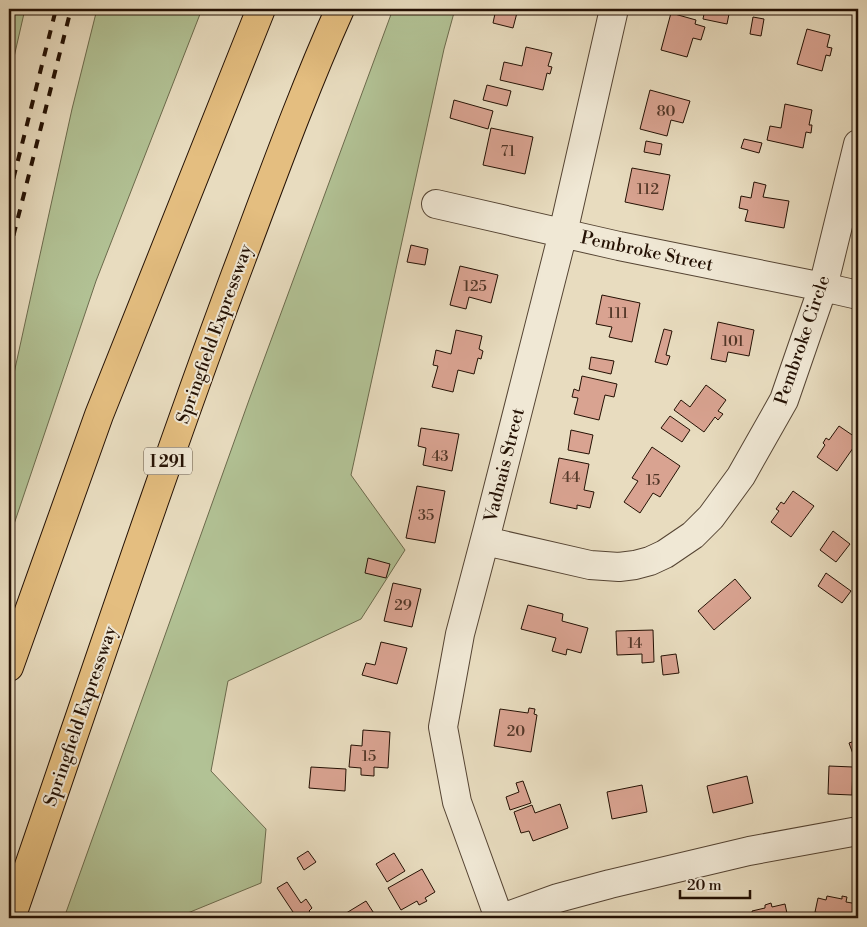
<svg xmlns="http://www.w3.org/2000/svg" width="867" height="927" font-family="'Libre Bodoni',serif">
	<style>
		.green { fill: #b2c295; stroke: #6b6a4c }
		.building { fill: #d9a391; stroke: #241104 }
		.lines { fill: none; stroke-linecap: round; stroke-linejoin: round }
		.minor-casing { stroke: #543; stroke-width: 30 }
		.highway-casing { stroke: #241104; stroke-width: 30 }
		.minor { stroke: #f0e8d5; stroke-width: 28 }
		.highway { stroke: #e4be80; stroke-width: 28 }
		.rail { stroke: #241104; stroke-width: 4; stroke-dasharray: 9 9; stroke-linecap: butt }
		.labels { text-anchor: middle; stroke-width: 4; stroke-linejoin: round; paint-order: stroke }
		.number-label { font-size: 15px; fill: #513627 }
		.shield { fill: #f0e8d5; stroke: #615243; stroke-width: 1 }
		.shield-label { font-size: 16px; font-weight: bold; fill: #241104 }
		.street-label { font-size: 18px; fill: #241104; stroke: #f0e8d5 }
	</style>
	<rect width="100%" height="100%" fill="#e8dcbf"/>
	<filter id="stains"><feTurbulence type="fractalNoise" baseFrequency=".004" numOctaves="4"/><feColorMatrix values="0 0 0 0 .2 0 0 0 0 .09 0 0 0 0 .02 0 0 0 .5 -.17"/></filter>
	<radialGradient id="worn" r=".72"><stop offset=".6" stop-color="#630" stop-opacity="0"/><stop offset="1" stop-color="#630" stop-opacity=".3"/></radialGradient>
	<path class="green" d="M9,9H25L9,79Z
		M97,9H202L96,281L9,539V396L72,109Z
		M393,9H455L444,49L351,475L405,550L361,619L228,681L211,771L266,829L261,883L178,917L177,918H64L249,400Z"/>
	<path class="building" d="M496,9H518L513,28L493,23Z
		M705,9H730L727,24L703,19Z
		M671,13L696,20L695,24L705,27L701,40L693,38L687,57L661,50Z
		M753,17L764,19L761,36L750,34Z
		M807,29L830,35L827,47L832,48L830,56L826,55L822,71L797,64Z
		M526,47L552,53L548,66L552,67L550,74L547,73L543,90L500,80L504,62L522,66Z
		M487,85L511,91L507,106L483,100Z
		M650,90L690,101L683,123L671,120L667,136L640,129Z
		M454,100L493,111L488,129L450,118Z
		M785,104L812,110L809,125H812L811,133L806,132L803,148L767,140L770,126L781,128Z
		M491,128L533,137L525,174L483,165Z
		M744,139L762,143L759,153L741,148Z
		M646,141L662,144L660,155L644,152Z
		M632,168L670,175L663,210L625,202Z
		M754,182L766,185L763,197L789,201L784,228L745,221L748,210L739,208L741,196L751,198Z
		M411,245L428,249L425,265L407,262Z
		M460,266L498,275L491,303L469,297L466,309L450,305Z
		M602,295L640,303L632,342L609,337L612,327L596,324Z
		M718,322L754,330L749,356L728,352L726,362L711,359Z
		M664,329L672,331L666,355L670,356L667,365L655,362Z
		M456,330L482,336L479,349L483,351L481,359L478,358L474,374L458,370L453,392L432,387L438,366L433,365L436,350L451,354Z
		M591,357L614,361L611,374L589,369Z
		M582,376L617,384L614,397L605,395L599,420L574,414L578,398L572,397L574,389L579,391Z
		M706,385L726,400L718,411L723,414L718,420L715,417L704,432L674,410L681,400L690,407Z
		M670,416L690,430L682,442L661,428Z
		M839,426L858,439V441L837,471L817,457L825,445L823,443L826,438L829,440Z
		M421,428L459,434L452,471L423,465L426,448L418,446Z
		M571,430L593,435L589,454L568,450Z
		M652,447L680,466L660,497L653,493L640,513L624,502L638,481L632,478Z
		M559,458L589,464L584,490L594,492L590,508L577,505V509L550,503Z
		M417,486L445,491L435,543L406,538Z
		M793,491L814,506L791,537L771,522L779,511L776,509L781,502L784,504Z
		M833,531L850,544L836,562L820,550Z
		M368,558L390,564L386,578L365,573Z
		M826,573L851,591L842,603L818,586Z
		M735,579L751,598L714,630L698,611Z
		M393,583L421,589L412,627L384,621Z
		M528,605L563,614L562,621L588,628L581,653L567,649L566,655L552,651L556,638L521,629Z
		M653,630L654,662L642,663V654L617,655L616,631Z
		M381,642L407,648L397,684L362,675L366,663L375,665Z
		M676,654L679,673L663,675L661,656Z
		M529,708L535,709L534,714L537,715L531,752L494,746L500,709L528,713Z
		M363,730L390,732L388,768L374,767V776L361,775V768L349,767L351,745L362,746Z
		M858,740V764L857,765L849,743Z
		M829,766L853,767L852,795L828,794Z
		M311,767L346,769L345,791L309,788Z
		M747,776L753,803L713,813L707,786Z
		M523,781L531,803L510,810L506,797L519,792L516,783Z
		M642,785L647,812L612,819L607,792Z
		M560,804L568,828L533,841L529,831L521,833L514,812L532,805L535,813Z
		M308,851L316,862L304,870L297,858Z
		M394,853L405,871L387,882L376,864Z
		M422,869L435,892L425,898L427,901L419,905L417,901L401,910L388,888Z
		M287,882L301,903L306,899L312,908L309,911L314,918H297L277,888Z
		M827,896L842,899V896L847,897L846,902L858,904L857,918H823L824,914L815,912L818,898L826,900Z
		M366,901L377,918H338Z
		M771,903L772,907L785,904L788,918H753L752,911L765,908V905Z"/>
	<g class="lines">
		<g class="minor-casing">
			<path id="minor" d="M436,204L619,246L823,287L858,295
				M485,541L590,565L619,567L635,565L650,561L665,554L693,535L711,517L741,476L784,400L823,287L858,144
				M499,918L457,802L443,727L460,634L488,528L563,233L614,9
				M502,918L558,898L610,884L749,851L858,831"/>
		</g>
		<g class="highway-casing">
			<path id="highway" d="M9,667L99,415L261,9
				M11,918C85,704 156,488 235,276C269,186 301,96 340,9"/>
		</g>
		<use href="#minor" class="minor"/>
		<use href="#highway" class="highway"/>
		<path class="rail" d="M9,196L56,9
			M9,253L71,9"/>
	</g>
	<g class="labels">
		<g class="number-label">
			<text x="666" y="116">80</text>
			<text x="508" y="156">71</text>
			<text x="648" y="194">112</text>
			<text x="475" y="291">125</text>
			<text x="618" y="318">111</text>
			<text x="733" y="346">101</text>
			<text x="440" y="461">43</text>
			<text x="571" y="482">44</text>
			<text x="653" y="485">15</text>
			<text x="426" y="520">35</text>
			<text x="403" y="610">29</text>
			<text x="635" y="648">14</text>
			<text x="516" y="736">20</text>
			<text x="369" y="761">15</text>
		</g>
		<rect class="shield" x="144" y="447.5" width="48" height="27" rx="4"/>
		<g class="shield-label">
			<text x="168" y="467">I 291</text>
		</g>
		<g class="street-label">
			<text transform="translate(647 251) rotate(12)" y="6">Pembroke Street</text>
			<text transform="translate(214 334) rotate(-70)" y="6">Springfield Expressway</text>
			<text transform="translate(802 340) rotate(-71)" y="6">Pembroke Circle</text>
			<text transform="translate(504 465) rotate(-76)" y="6">Vadnais Street</text>
			<text transform="translate(80 716) rotate(-71)" y="6">Springfield Expressway</text>
		</g>
	</g>
	<rect width="867" height="927" fill="none" stroke="#e8dcbf" stroke-width="30"/>
	<rect x="10" y="10" width="847" height="907" fill="none" stroke="#241104" stroke-width="2.5"/>
	<rect x="15" y="15" width="837" height="897" fill="none" stroke="#241104"/>
	<path d="M680 890v8h70v-8" fill="none" stroke="#241104" stroke-width="2.5"/>
	<text x="687" y="890" font-size="15" fill="#241104" stroke="#f0e8d5" stroke-width="4" paint-order="stroke">20 m</text>
	<rect width="100%" height="100%" filter="url(#stains)"/>
	<rect width="100%" height="100%" fill="url(#worn)"/>
</svg>
